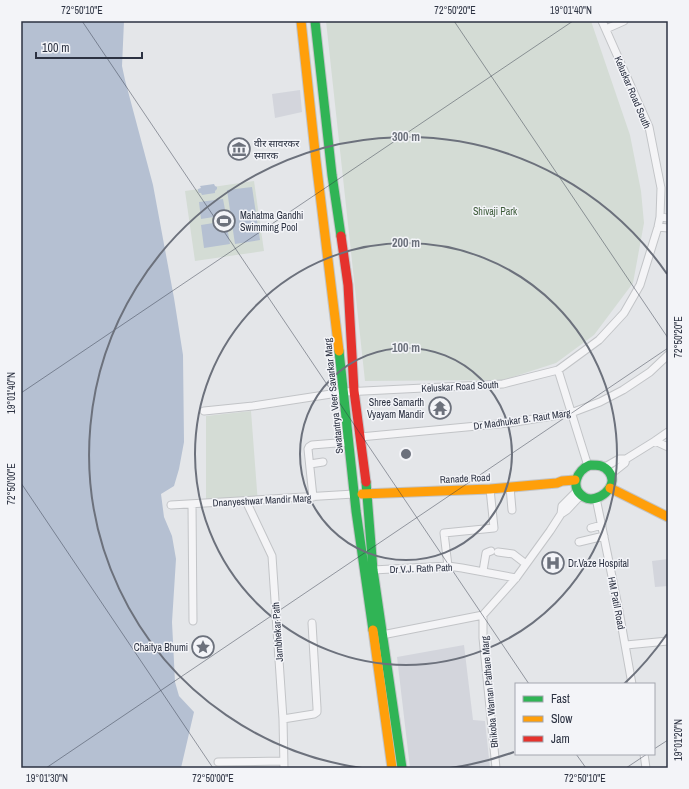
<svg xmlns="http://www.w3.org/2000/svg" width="689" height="789" font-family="'Archivo Narrow','Noto Sans Devanagari',sans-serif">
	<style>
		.built { fill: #d3d5dc }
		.green { fill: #d4dcd5 }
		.water { fill: #b5c0d2 }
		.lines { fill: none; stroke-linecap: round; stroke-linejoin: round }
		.street-casing { stroke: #c2c4c7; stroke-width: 9 }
		.fast-casing { stroke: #c2c4c7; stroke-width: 11 }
		.slow-casing { stroke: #c2c4c7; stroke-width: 11 }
		.jam-casing { stroke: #c2c4c7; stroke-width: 11 }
		.street { stroke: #f4f4f6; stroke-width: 7 }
		.fast { stroke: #30b455; stroke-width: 9 }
		.slow { stroke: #ff9f0a; stroke-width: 9 }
		.jam { stroke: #e5322d; stroke-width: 9 }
		.ticks { fill: none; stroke: #2c3242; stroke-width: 1; stroke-opacity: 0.45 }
		.ring { fill: none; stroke: #6c717c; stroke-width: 2 }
		.labels { text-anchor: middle; stroke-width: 3; stroke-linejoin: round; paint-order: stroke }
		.street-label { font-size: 10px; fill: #2c3242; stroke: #f3f4f8 }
		.poi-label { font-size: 10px; fill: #2c3242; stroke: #f3f4f8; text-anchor: start }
		.park-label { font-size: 10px; fill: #3e5c3a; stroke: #f3f4f8 }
		.centre { fill: #6c717c; stroke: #f3f4f8; stroke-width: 2 }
		.ring-label { font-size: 12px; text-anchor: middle; font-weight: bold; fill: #6c717c; stroke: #f3f4f8; stroke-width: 3; stroke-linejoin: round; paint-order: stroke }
		.neatline { fill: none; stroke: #2c3242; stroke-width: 1.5 }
		.ticks-label { font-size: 10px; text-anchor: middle; fill: #2c3242 }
	</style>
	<rect width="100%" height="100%" fill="#e4e6e9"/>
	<path class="built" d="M300,90L302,112L275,118L272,94Z
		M668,559V586L655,587L652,561Z
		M464,645L473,720L485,721L490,768H410L397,657Z"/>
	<path class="green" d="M326,21H591L630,135L641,191L644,223L633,283L594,335L556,363L503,380L365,381Z
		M254,181L264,251L195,261L185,191Z
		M251,411L258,504L249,505L206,504V416Z"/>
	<path class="water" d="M21,21H124L122,66L125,80L153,185L174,298L183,355L184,442L179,469L174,486L161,494L164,517L172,536L176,559L172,622L175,682L179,696L194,712L181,768H21Z
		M214,184L215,186L217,187V189L215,191V193L202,195L201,193H199L198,191V189L201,188L200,186Z
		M252,187L260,240L235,244L227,190Z
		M223,199L226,215L201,219L199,202Z
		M226,221L230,244L204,248L201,225Z"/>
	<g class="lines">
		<g class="street-casing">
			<path id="street" d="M606,29L624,21
				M660,217L668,218
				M658,227L668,228
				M558,370L588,466
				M204,411L253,406L344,392L503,384L558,370L599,340L624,313L640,285L658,227L660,217L661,188L649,127L602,21
				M360,437L509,423L571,413L600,402L623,390L650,372L668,355
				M655,441L668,447
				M310,464L323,462
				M605,467L619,459H626
				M611,474L625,463L626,459L655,441L668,432
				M510,487L512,510
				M313,497L308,449L309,447L312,445L349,442
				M596,498L619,611L632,684
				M246,501L272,556L283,719L284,768
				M192,504L193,621
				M171,505L354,494
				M561,514L567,510L581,495
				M591,528L602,525
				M579,542L604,536
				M498,552L513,554L526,564
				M448,566L444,533L494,528L490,489
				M373,570L448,566L462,568L516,578
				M483,571L486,553L491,551
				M483,615V638L496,768
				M382,635L483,615L516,578L550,531L561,514L562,506L577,491
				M626,645L668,641
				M283,719L314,714L317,712V708L312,623
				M644,754L646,768
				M218,762L284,761"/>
		</g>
		<g class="fast-casing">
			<path id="fast" d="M315,21L332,175L341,236
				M339,351L356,511L373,630
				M590,465C598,465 604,465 609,472C620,486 597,505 584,497C569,488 577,470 590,465Z
				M366,482L373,570L402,768"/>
		</g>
		<g class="slow-casing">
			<path id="slow" d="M301,21L316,161L339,351
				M610,488L668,517
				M362,494L490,489L557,483L562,481L575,480
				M373,630L392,768"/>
		</g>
		<g class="jam-casing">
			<path id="jam" d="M341,236L348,285L354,391L366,482"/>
		</g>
		<use href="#street" class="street"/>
		<use href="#fast" class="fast"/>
		<use href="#slow" class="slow"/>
		<use href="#jam" class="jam"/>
	</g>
	<path class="ticks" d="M82,21L529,684M454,21L668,338M21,393L573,21M21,483L213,768M654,749L668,740M576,754L586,768M46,768L668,348M626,768L647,754"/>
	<g class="ring">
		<circle cx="406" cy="454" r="106"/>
		<circle cx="406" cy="454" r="211"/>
		<path d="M667 634A317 317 0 0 1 624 684M514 752A317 317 0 0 1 450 768M362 768A317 317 0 1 1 667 274"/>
	</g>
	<defs>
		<g id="museum-ring" transform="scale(1.15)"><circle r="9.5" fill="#f3f4f8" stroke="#6c717c" stroke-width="1.5"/><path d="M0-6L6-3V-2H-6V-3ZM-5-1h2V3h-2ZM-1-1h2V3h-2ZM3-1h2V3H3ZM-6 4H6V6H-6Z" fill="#6c717c"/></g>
		<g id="stadium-ring" transform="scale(1.15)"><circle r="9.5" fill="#f3f4f8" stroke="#6c717c" stroke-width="1.5"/><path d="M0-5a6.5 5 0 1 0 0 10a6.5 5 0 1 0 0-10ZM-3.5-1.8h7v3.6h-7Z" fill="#6c717c"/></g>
		<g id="temple-ring" transform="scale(1.15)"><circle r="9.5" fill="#f3f4f8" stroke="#6c717c" stroke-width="1.5"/><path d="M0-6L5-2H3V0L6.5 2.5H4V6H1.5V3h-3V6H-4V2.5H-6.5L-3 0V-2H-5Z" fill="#6c717c"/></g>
		<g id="hospital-ring" transform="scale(1.15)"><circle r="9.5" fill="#f3f4f8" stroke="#6c717c" stroke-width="1.5"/><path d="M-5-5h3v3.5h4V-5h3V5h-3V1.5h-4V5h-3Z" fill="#6c717c"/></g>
		<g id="sight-ring" transform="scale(1.15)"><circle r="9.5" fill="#f3f4f8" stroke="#6c717c" stroke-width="1.5"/><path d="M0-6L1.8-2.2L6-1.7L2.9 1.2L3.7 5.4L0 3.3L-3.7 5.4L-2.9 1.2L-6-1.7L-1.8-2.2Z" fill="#6c717c"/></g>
	</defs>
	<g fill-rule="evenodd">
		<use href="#museum-ring" x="239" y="149"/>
		<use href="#stadium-ring" x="224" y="221"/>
		<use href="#temple-ring" x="440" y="408"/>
		<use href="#hospital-ring" x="553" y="563"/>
		<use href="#sight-ring" x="203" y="647"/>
	</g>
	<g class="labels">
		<g class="street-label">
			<text transform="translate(633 92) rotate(67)" y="4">Keluskar Road South</text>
			<text transform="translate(460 386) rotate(-3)" y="4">Keluskar Road South</text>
			<text transform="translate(333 396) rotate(-96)" y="4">Swatantrya Veer Savarkar Marg</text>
			<text transform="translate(522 419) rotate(-8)" y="4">Dr Madhukar B. Raut Marg</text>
			<text transform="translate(465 478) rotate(-3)" y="4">Ranade Road</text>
			<text transform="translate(262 500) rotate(-3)" y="4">Dnanyeshwar Mandir Marg</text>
			<text transform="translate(421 568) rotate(-2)" y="4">Dr V.J. Rath Path</text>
			<text transform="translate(617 603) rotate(79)" y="4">HM Patil Road</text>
			<text transform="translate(277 632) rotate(-94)" y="4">Jambhekar Path</text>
			<text transform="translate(489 692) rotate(-95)" y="4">Bhikoba Waman Pathare Marg</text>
		</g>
		<g class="poi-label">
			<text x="254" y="147">वीर सावरकर<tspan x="254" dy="12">स्मारक</tspan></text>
			<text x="240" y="219">Mahatma Gandhi<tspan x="240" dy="12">Swimming Pool</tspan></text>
			<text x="424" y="406" text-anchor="end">Shree Samarth<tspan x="424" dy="12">Vyayam Mandir</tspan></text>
			<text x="568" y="567">Dr.Vaze Hospital</text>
			<text x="188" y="651" text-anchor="end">Chaitya Bhumi</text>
		</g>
		<g class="park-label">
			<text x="495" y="215">Shivaji Park</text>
		</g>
	</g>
	<circle cx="406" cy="454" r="6" class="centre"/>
	<g class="ring-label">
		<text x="406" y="141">300 m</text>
		<text x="406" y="247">200 m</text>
		<text x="406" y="352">100 m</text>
	</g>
	<rect width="689" height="789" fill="none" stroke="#f3f4f8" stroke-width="44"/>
	<rect x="515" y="683" width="140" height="72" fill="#f3f4f8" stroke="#a3a6af"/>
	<rect x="523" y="696" width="20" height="6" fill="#30b455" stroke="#a3a6af"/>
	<text x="551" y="703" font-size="12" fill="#2c3242">Fast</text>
	<rect x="523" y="716" width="20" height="6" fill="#ff9f0a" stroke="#a3a6af"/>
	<text x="551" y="723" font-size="12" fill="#2c3242">Slow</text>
	<rect x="523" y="736" width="20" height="6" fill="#e5322d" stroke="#a3a6af"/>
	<text x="551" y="743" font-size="12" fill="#2c3242">Jam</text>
	<path d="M36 52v6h106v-6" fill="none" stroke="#2c3242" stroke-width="2"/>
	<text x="42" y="52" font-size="12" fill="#2c3242" stroke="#f3f4f8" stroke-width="3" paint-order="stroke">100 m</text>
	<rect x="22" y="22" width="645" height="745" class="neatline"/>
	<g class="ticks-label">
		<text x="82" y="14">72°50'10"E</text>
		<text x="455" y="14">72°50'20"E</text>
		<text x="571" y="14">19°01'40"N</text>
		<text transform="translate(678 337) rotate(-90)" y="4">72°50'20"E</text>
		<text transform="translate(11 393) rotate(-90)" y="4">19°01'40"N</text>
		<text transform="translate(11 484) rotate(-90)" y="4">72°50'00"E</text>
		<text transform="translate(678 740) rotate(-90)" y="4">19°01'20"N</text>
		<text x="47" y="782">19°01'30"N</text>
		<text x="213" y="782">72°50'00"E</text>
		<text x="585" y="782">72°50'10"E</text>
	</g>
</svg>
